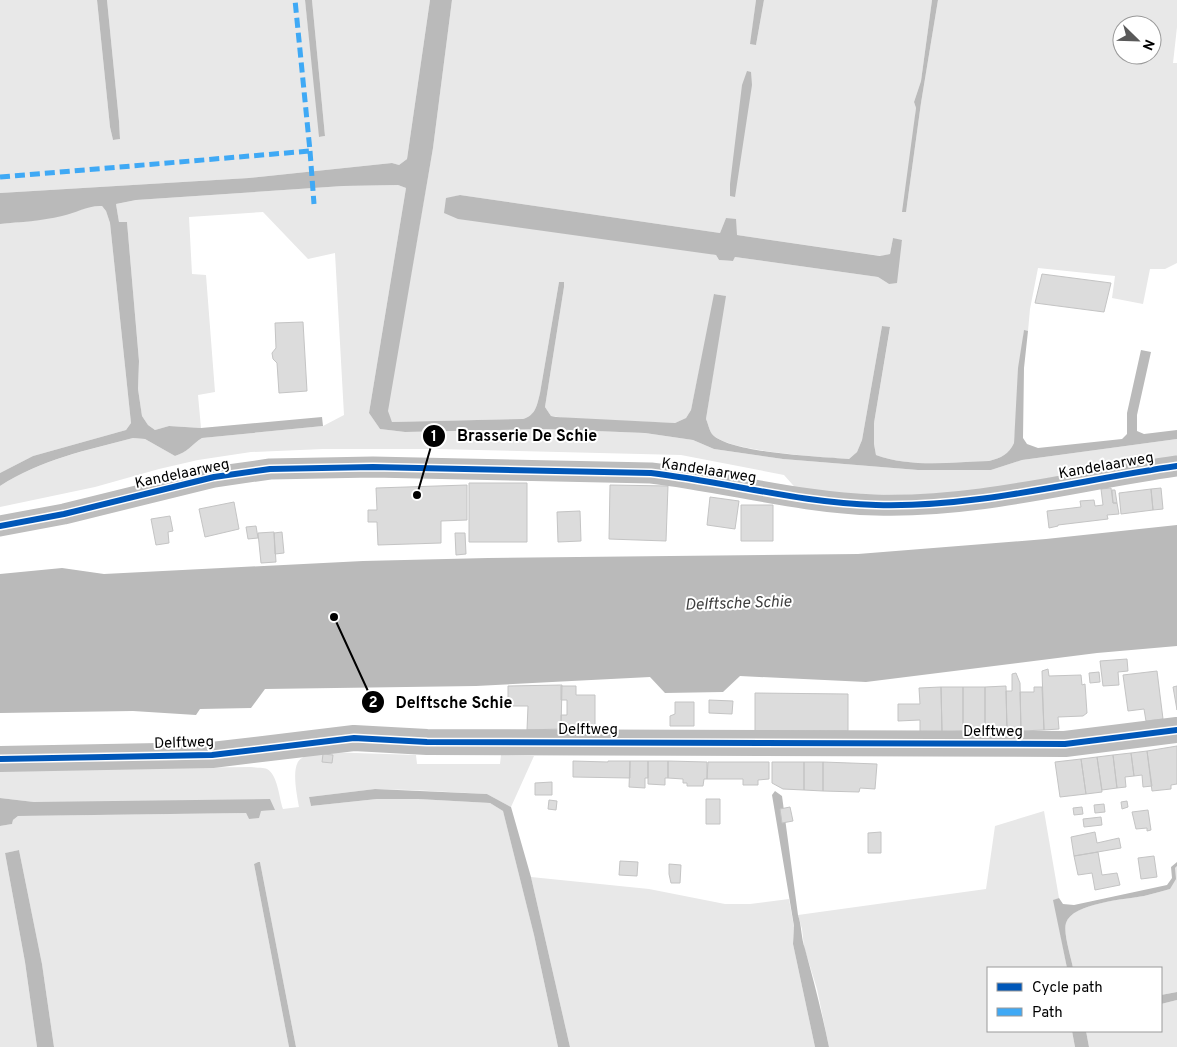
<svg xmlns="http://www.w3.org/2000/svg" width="1177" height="1047" font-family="Overpass,sans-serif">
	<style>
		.green { fill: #e8e8e8; fill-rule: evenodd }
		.water { fill: #bababa }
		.building { fill: #dcdcdc; stroke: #c4c4c4 }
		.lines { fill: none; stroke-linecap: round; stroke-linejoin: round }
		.minor { stroke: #bdbdbd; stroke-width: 21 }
		.tertiary { stroke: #bdbdbd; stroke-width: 26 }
		.quiet { stroke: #3fa9f5; stroke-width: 5; stroke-dasharray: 10 5; stroke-linecap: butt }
		.cycleway-casing { stroke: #fff; stroke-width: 9 }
		.cycleway { stroke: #0057b8; stroke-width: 6 }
		.labels { text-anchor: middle; stroke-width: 4; stroke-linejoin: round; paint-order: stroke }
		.street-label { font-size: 15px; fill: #000; stroke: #fff }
		.water-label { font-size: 16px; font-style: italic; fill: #3e3e3e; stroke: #fff }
		.leader { fill: none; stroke: #000; stroke-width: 2 }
		.callout-dot { fill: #000; stroke: #fff; stroke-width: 2 }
		.mark-label { font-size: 15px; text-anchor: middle; font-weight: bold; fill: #fff }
		.callout-label { font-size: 16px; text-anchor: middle; font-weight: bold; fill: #000; stroke: #fff; stroke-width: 4; stroke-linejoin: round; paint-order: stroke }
	</style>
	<rect width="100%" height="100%" fill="#fff"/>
	<path class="green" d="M0,0H97L110,127L113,140L120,139L119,121L107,0H305L320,137L325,136L312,0H430L407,159L399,165L392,163L249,178L0,193Z
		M452,0H756L752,32L756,45L764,0H932L921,81L914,102L916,108L906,212L921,103L938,0H1177V27L1173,63H1177V263L1165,269H1150L1143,304L1112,298L1115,276L1038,268L1030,309L1028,331H1024L1014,443C1009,454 1001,458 989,461C952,462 911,468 876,455L874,444V423L890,328L882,326L862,440L857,452L849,459C822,457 727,452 712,434C709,430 708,423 706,419L725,296L715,294L691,410L686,418L675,423L573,419L551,416L545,407L564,287L559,282L540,393C537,405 536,415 523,419L392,422L387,411L433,148ZM1122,25H1152V55H1122ZM460,195L720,233L726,218L737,235L881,256L890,254L893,238L902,241L889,284L878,277L735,257L733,261L719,260L716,255L446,199Z
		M398,185L406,188L369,413L380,429L405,432L546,429L645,433L693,440L714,449L783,459L918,470H991L1022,460L1177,439V461L947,496L800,493L784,475L681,455L436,449H323L251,452L198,460L159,469L95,487L0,507V486C40,460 88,450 133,438L145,439L175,456C188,452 191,445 202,438L323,426L344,415L335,253L308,259L263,212L189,217L192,274L206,275L215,392L198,395L201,428L169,426L155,430L148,425L142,416L138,389L139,361L127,222H119L116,204L136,200L343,186Z
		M93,205L102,206L106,211L110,223L131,423L126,430L33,456L0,473V224C34,221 62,218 93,205Z
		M325,752L416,755L417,764H500L501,755L534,756L511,807L487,794L411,790L375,789L309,797L311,806L377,799H418L490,803L503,811L534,935L558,1047H296L260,862H258L254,864L289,1047H54L42,964L19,850L5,853L25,962L37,1047H0V826L12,824L13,820L18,816L246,813L249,819L261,811L275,810L34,802L0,798V770L251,767C255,768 263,767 267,769C278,775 279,798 283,809L299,807C297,795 290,764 302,758C308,754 318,754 325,752Z
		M1044,811L1059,898L1054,900L1067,968H988V1031H1072L1075,1047H829L817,989L804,947L802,929L798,915L986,889L995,826Z
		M1177,866V992L1161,995V968H1073C1071,957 1063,933 1066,923C1072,903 1126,899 1144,896C1153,894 1162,891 1170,889L1175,868Z
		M531,877L649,889L725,904H750L789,899L794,927L793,944L815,1047H570Z
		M1177,1000V1047H1089L1086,1031H1161V1004Z"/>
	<path class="water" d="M97,0H107L119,121L120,139L113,140L110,127Z
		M305,0H312L325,136L319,137Z
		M430,0H452L433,148L388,411L392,422L523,419C536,415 537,405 540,393L559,282H564V287L545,407L551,416L556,417L675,423L686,418L691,410L714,294L726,296L706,419C708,423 709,430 712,434C728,453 822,457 849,459L857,452L862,440L882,326L890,327L874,423V444L876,455C911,468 953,462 989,461C1001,458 1009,454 1014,443L1018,368L1024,330L1028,331L1024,368L1023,438L1027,444L1038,448L1122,439L1127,434V413L1141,350L1151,352L1137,415V431L1144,434L1177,430V439L1022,460L991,470H918L783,459L714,449L693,440L645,433L546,429L405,432L380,429L369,413L406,188L398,185L343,186L136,200L116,204L119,222H127L139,361L138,389L142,416L148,425L155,430L169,426L201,428L322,417L323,426L202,438C191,445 188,452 175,456L145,439L133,438C87,450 40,460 0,486V473L33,456L126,430L131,423L110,223L106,211L102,206C88,205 76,213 62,216C41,221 21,222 0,224V193L249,178L392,163L399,165L407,159Z
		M756,0H764L756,45L750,44Z
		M932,0H938L921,103L906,212H902L916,108L914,102L921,81Z
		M747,71L751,72L752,85L735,197L730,196V184L742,85Z
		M460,195L720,233L726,218L736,219L737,235L880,256L890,254L893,238L902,240L897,283L889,284L878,277L735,257L733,261L719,260L716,255L458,219L444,213L446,198Z
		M1177,525V646L1097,653L866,682L740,676L723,692L665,693L650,677L476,686L265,689L251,708L200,709L196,715L133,711L0,713V574L62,568L104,574L363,561L488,558L858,554L1046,539Z
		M375,789L487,794L511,807L531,877L570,1047H558L534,935L503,811L490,803L418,799H377L311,806L309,797Z
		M775,791L782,796L798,915C802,927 801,938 805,949C814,982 822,1013 829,1047H815L793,944L794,926L772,795Z
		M0,798L34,802L270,799L275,810L261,811L259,818L249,819L246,813L18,816L13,820L12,824L0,826Z
		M19,850L42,964L54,1047H37L25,962L5,853Z
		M258,862H260L296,1047H289L254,864Z
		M1177,862V866L1175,868L1176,879L1170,889C1162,891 1153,894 1144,896C1127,899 1072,903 1066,923C1063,933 1071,957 1073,968H1067L1053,900L1059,898L1063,904L1074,905L1167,885L1172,878L1171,867Z
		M1177,992V1000L1161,1004V995Z
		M1072,1031H1086L1089,1047H1075Z"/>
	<path class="building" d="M1042,274L1111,283L1104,312L1035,303Z
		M303,322L307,391L279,393L277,363L273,359L272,353L276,348L275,323Z
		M469,483H527V542H469Z
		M467,485V520L441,521V543L378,545L377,522H368V510H377L376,488Z
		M610,485L668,486L666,541L609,539Z
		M1111,488L1113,503H1117L1119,514L1107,515L1108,519L1058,525V526L1049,528L1047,511L1081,507L1080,501L1094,500L1095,506L1103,505L1101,489Z
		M1161,488L1163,509L1153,510L1151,489Z
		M1151,489L1153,510L1121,514L1119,493Z
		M1112,490H1115L1117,503H1113Z
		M710,497L739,501L735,529L707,525Z
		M234,502L239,529L205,537L199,509Z
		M741,505H773V541H741Z
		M580,511L581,541L558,542L557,512Z
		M170,516L173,531L168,532L169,543L156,545L151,519Z
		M256,526L258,538L248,539L246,527Z
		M274,532L276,562L261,563L258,533Z
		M282,532L284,553L275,554L274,533Z
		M455,533H465L466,554L456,555Z
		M1127,659L1128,671L1118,672L1119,685L1103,686L1100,661Z
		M1048,669L1049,676L1081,675L1082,685L1085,684L1087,713L1083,716L1058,717L1059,729L1044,730L1042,671Z
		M1157,671L1163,719L1146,721L1144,709L1128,711L1123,675Z
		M1099,672L1100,682L1090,683L1089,673Z
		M1016,673L1020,683L1021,731H1007L1006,691H1012V674Z
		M562,685L561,729L527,730L528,706H508V686Z
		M561,686H576V695H595V728H561V715H567V700H561Z
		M1006,686L1007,731H985V687Z
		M1177,686V710L1173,687Z
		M941,687L942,732H920V720L898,721V704H920L919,688Z
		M941,687H963V731L942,732Z
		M963,687H985V731H963Z
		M1034,687H1042L1044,730L1021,731L1020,692H1034Z
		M755,693L848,694V731H755Z
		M709,700L733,701L732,714L709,713Z
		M675,702H694V726H670V716L675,714Z
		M1177,746V784L1171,785V789L1152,791L1147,751Z
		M1147,751L1152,786L1143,787L1142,775L1134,776L1131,753Z
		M1131,753L1134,776L1125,777L1126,787L1117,788L1113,755Z
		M323,754L333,755L332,763L322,762Z
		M1113,755L1117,788L1102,790L1097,757Z
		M1097,757L1102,792L1086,794L1081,759Z
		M1081,759L1086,794L1060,797L1055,762Z
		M573,761L608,762V761H630V778L573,777Z
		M630,761H648V778H645V788L629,787Z
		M648,761H668V778H665V785L648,784Z
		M668,761L707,762V779H704L703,786H687V783H683V779L668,778Z
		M708,762H769V779L758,780V785H743V779H707Z
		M772,762H804V790L783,789L772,783Z
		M804,762H823V791L804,790Z
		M823,762L877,764L875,789L860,788L859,792L823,791Z
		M552,782V795H535V783Z
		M706,799H720V824H706Z
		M549,800L557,801L556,810L548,809Z
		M1127,801L1128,807L1122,809L1121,802Z
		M1104,804L1105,812L1095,813L1094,805Z
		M790,807L793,821L782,823L780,809Z
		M1082,807L1083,814L1074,815L1073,808Z
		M1148,810L1151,830L1147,831V828L1136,829L1132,812Z
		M1101,817L1102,825L1084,827L1083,819Z
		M881,832V853H868V833Z
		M1095,832L1097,843L1119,838L1121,848L1074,856L1071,837Z
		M1098,852L1102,875L1117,873L1120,885L1095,890L1092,873L1078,875L1074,856Z
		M1154,856L1157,877L1141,879L1138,858Z
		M620,861L638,862L637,876L619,875Z
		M669,864L681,865L680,883H671L669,874Z"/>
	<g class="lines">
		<path class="minor" d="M0,526L64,514L214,477L270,469L373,467L651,473C727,482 800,503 876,505C978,508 1078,480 1177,466"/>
		<path class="tertiary" d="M0,759L212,755L354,738L427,742L1065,744L1177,730"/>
		<path class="quiet" d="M310,151L314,204
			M0,177L310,151L295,0"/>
		<g class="cycleway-casing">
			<path id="cycleway" d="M0,526L64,514L214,477L270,469L373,467L651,473C727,482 800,503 876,505C978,508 1078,480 1177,466
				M0,759L212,755L354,738L427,742L1065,744L1177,730"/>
		</g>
		<use href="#cycleway" class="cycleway"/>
	</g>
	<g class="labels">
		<g class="street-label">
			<text transform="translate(1106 465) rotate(-10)" y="5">Kandelaarweg</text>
			<text transform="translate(709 470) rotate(9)" y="5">Kandelaarweg</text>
			<text transform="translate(182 473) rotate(-12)" y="5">Kandelaarweg</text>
			<text x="588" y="734">Delftweg</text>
			<text x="993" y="736">Delftweg</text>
			<text transform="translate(184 742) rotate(-2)" y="5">Delftweg</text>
		</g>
		<g class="water-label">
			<text transform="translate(738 602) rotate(-2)" y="6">Delftsche Schie</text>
		</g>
	</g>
	<path class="leader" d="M417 495L434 436M334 617L373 702"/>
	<g class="callout-dot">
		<circle cx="417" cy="495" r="5"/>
		<circle cx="334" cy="617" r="5"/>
		<circle cx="434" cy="436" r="12"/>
		<circle cx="373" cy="702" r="12"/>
	</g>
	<g class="mark-label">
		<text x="434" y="441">1</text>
		<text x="373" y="707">2</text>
	</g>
	<g class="callout-label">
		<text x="527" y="441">Brasserie De Schie</text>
		<text x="454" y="708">Delftsche Schie</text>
	</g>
	<rect x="987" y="967" width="175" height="65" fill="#ffffff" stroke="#999999"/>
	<rect x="997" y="983" width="25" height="8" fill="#0057b8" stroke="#999999"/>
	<text x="1032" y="992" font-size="15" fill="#000000">Cycle path</text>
	<rect x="997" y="1008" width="25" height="8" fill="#3fa9f5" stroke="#999999"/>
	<text x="1032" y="1017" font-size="15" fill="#000000">Path</text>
	<g transform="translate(1137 40) rotate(113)"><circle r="24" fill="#ffffff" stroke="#999999"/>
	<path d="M0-4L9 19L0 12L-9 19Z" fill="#595959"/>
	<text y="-8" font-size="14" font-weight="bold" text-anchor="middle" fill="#000000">N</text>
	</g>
</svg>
